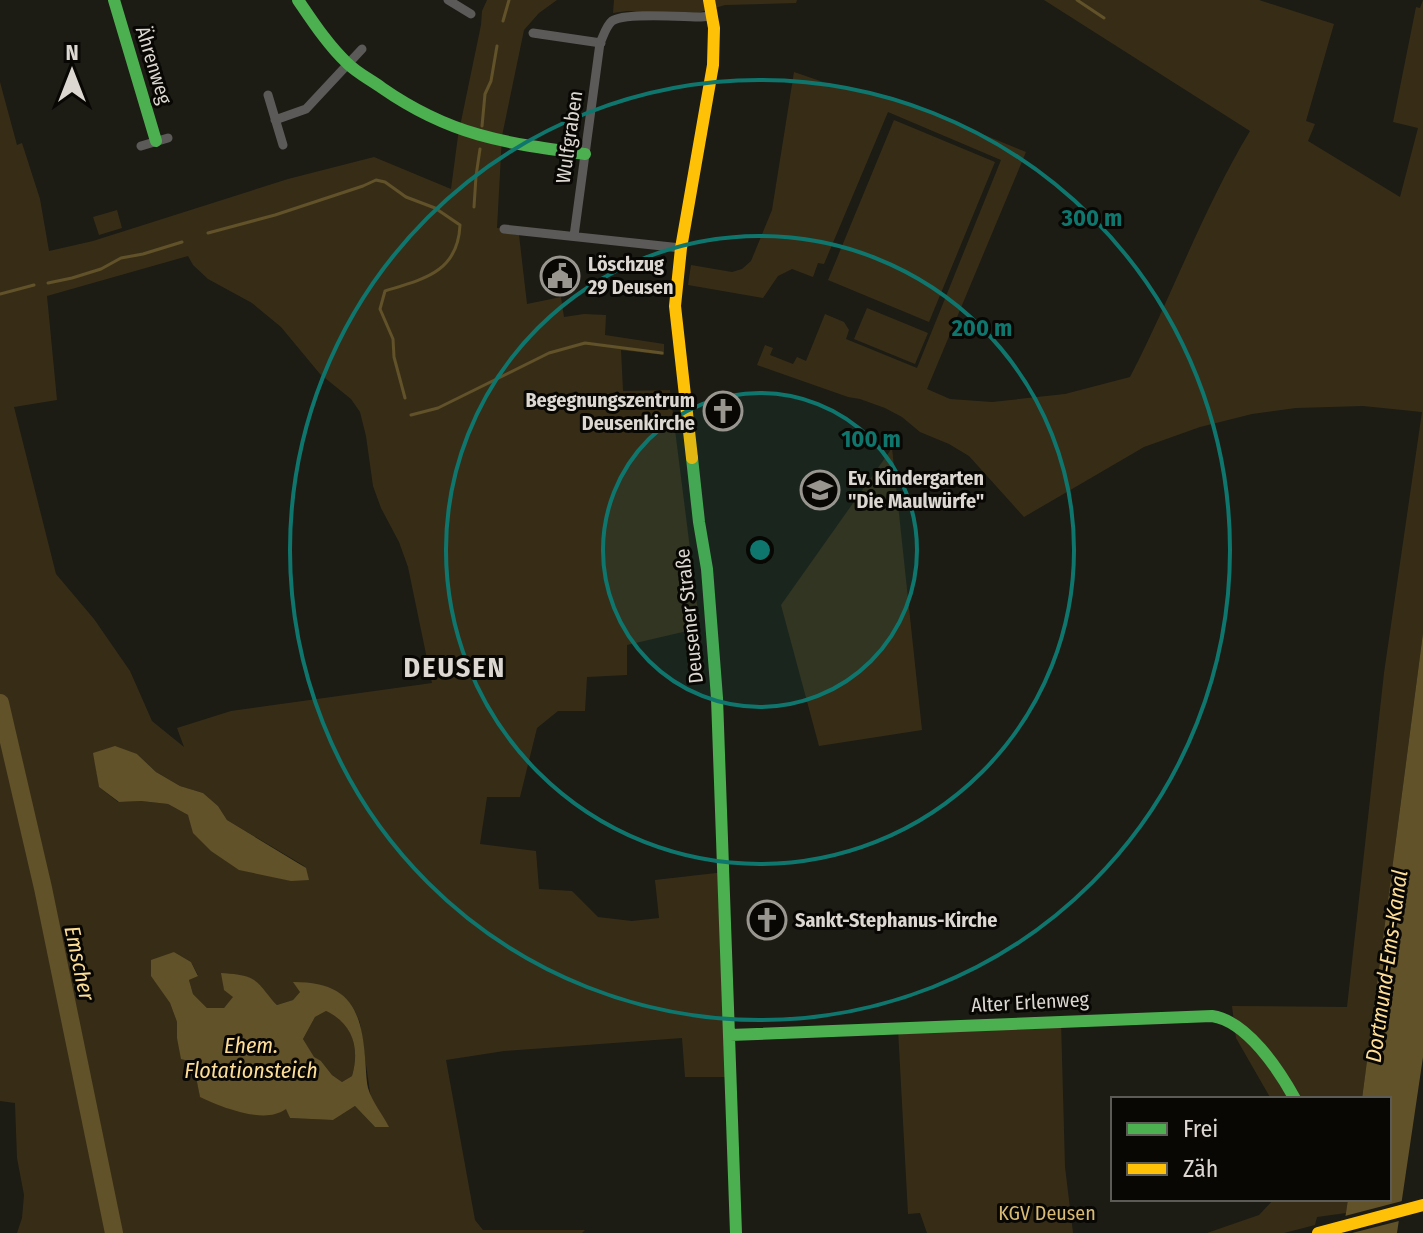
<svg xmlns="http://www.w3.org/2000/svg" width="1423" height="1233" font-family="'Fira Sans Condensed',sans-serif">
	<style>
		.green { fill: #372d17; fill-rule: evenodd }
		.water { fill: #625229; fill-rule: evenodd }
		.pier { fill: #1c1b14 }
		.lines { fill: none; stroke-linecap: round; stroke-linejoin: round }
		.stream { stroke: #625229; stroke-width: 3 }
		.river { stroke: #625229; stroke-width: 18 }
		.street { stroke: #5b5a58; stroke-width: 9 }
		.fast { stroke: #4caf50; stroke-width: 12 }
		.slow { stroke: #ffc107; stroke-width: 12 }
		.ring { fill: none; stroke: #0f766e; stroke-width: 4 }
		.labels { text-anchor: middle; stroke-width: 6; stroke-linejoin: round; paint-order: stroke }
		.street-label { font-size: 20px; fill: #dcd8d1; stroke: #080704 }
		.poi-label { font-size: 20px; font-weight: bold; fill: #dcd8d1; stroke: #080704; text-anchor: start }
		.park-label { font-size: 20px; fill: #dabb75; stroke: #080704 }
		.water-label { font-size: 22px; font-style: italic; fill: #fede97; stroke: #080704 }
		.district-label { font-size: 28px; font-weight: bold; letter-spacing: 2px; fill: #dcd8d1; stroke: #080704 }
		.centre { fill: #0f766e; stroke: #080704; stroke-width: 4 }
		.ring-label { font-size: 24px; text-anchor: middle; font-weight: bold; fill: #0f766e; stroke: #080704; stroke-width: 6; stroke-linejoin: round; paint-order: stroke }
	</style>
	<rect width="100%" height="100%" fill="#1c1b14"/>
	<path class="green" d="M487,0H557L539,13L524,30L502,136L497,228L504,229V233L519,235L527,304L561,297L564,317L584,314L606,315L605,335L664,344V355L621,350L623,391L670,390L700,628L627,645V675L587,677L585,711H558L537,728L520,797H487L480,844L536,851L539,889L572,891L598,917L632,921L659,918L655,880L725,872L731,1077H685L682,1038L504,1051L446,1060L475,1220L483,1230H585L582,1233H17L22,1218L24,1195L17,1158L15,1103L0,1101V82L17,145L22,143L40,199L49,251L93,241L288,179L374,157L451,189L458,136L481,25L482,11ZM188,256L193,265L208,279L252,303L281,327L320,374L351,399L360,412L366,436L373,486L381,508L399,542L408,567L432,683L231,711L177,728L184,747L152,721L130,671L94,619L56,574L14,407L57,400L47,296ZM94,753L137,754L156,772L180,786L203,793L218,806L227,820L306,867L188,815L168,804L141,801L118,802L99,787ZM174,952L191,962L198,975L189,980L193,994L207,1008H224L234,997L224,989L222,973L255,981L268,997L277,1005L293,1000L301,991L294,983C328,989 347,986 360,1023L375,1127L355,1106L333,1120L290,1118L287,1109L200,1096L193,1062L177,1038V1022L170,1003L151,975Z
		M614,0H797L796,3L725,5L697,13L627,11L613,13Z
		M1044,0H1259L1334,24L1306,121L1315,124L1308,141L1400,197L1418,128L1393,122L1416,7L1420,8L1423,0V633L1362,1099H1271L1236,1038L1232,1006L1347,1007L1384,673L1422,412L1363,406L1296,408L1252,414L1200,427L1144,447L1024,517L969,456L949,444L920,432L902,417L885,408L860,399L848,397L757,365L765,345L773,348L770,355L793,364L797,357L806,361L825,314L844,322L849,330L846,339L917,368L1001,160L888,112L824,264L818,263L813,277L792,269L778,276L763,298L688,285L691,265L732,272L742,269L751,261L772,210L794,72L829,84L892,97L1026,152L927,389L950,399L992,402L1065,394L1130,377C1172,296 1203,209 1250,131Z
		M894,120L995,162L929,322L828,280Z
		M117,210L122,228L99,235L93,217Z
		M867,308L928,333L915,364L854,339Z
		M892,448L922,730L819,746L781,605Z
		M326,1011C353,1024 360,1047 352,1076L342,1082L332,1075L321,1061L314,1058L303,1039L315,1017Z
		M1061,1021L1065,1167L1073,1233H927L920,1213L908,1214L898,1029Z
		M1274,1199H1348L1346,1213L1317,1217L1315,1225L1284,1233H1207L1259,1215Z"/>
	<path class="water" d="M1423,633V1057L1397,1233H1343L1348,1199H1389V1099H1362Z
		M115,746L137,754L156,772L180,786L203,793L218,806L227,820L306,868L309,880L291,881L239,870L211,851L193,833L188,815L168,804L141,801L119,802L99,787L93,753Z
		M174,952L191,962L198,976L189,980L193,994L207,1008H224L233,997L224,990L221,973C232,974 245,974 254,980C263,986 269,998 277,1005L293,1000L300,992L293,982C348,982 361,1007 365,1057C366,1067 366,1079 368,1088C372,1102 383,1115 389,1127H375L355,1106L333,1120L290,1118L286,1109C283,1111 279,1113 275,1114C255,1120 218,1106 200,1097L193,1062L181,1059L177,1038V1022L170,1003L151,976V960ZM326,1011C353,1024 360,1048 352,1076L342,1082L332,1075L321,1061L314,1057L303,1039L315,1017Z"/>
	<path class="pier" d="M1406,1200L1403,1220L1352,1233H1339L1341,1217Z"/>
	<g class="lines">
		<path class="stream" d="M1077,0L1104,18
			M503,21L509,0
			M482,126L485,94L491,81L497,46
			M474,207L476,176L480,149
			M208,233L275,215L363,186L376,180L385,182L406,197L435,208L460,225C458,272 424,279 385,291L380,309L393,339L394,357L405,398
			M48,283L72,278L101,269L121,258L143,254L182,242
			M0,294L34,285
			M411,415L438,408L549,353L585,343L662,353"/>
		<path class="river" d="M0,703L43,888L114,1233"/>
		<path class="street" d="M448,0L471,14
			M533,33L601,43
			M268,95L283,145
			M275,120L306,109L362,49
			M141,146L168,138
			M504,229L681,248
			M574,236L600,43C603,37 606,26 612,21C625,12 683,17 701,17L712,16"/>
		<path class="fast" d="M114,0L156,141
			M298,0C313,22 328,45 347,63C357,73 371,80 382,88C451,136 505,143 585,154
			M692,458L699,522L707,569L717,698L736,1233
			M730,1035L1212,1016C1247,1021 1279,1070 1295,1099"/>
		<path class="slow" d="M692,458L675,306L681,248L713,65L714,28L709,0
			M1318,1233L1423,1205"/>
	</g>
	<circle cx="760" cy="550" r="157" fill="#0f766e" fill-opacity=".12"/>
	<g class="ring">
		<circle cx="760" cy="550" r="157"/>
		<circle cx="760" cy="550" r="314"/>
		<circle cx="760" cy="550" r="470"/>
	</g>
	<defs>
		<g id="civic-ring" transform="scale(2)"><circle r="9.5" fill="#080704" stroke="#99968f" stroke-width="1.5"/><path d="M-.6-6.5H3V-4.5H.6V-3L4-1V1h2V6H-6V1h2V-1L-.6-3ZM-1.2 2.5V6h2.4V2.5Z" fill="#99968f"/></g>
		<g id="church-ring" transform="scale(2)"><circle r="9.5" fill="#080704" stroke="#99968f" stroke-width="1.5"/><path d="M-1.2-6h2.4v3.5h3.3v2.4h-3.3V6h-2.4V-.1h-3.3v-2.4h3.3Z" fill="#99968f"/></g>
		<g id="school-ring" transform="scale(2)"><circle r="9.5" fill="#080704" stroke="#99968f" stroke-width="1.5"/><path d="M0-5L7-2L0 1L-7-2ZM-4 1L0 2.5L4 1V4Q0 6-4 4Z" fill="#99968f"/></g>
	</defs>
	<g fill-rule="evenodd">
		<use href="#civic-ring" x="560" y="276"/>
		<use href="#church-ring" x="723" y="411"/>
		<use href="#school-ring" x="820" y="490"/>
		<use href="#church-ring" x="767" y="920"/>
	</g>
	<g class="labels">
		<g class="street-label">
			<text transform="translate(154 65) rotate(73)" y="7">Ährenweg</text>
			<text transform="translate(569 137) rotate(-82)" y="7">Wulfgraben</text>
			<text transform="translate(689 616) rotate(-96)" y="7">Deusener Straße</text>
			<text transform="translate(1030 1002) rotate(-3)" y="7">Alter Erlenweg</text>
		</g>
		<g class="poi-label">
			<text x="588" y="271">Löschzug<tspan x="588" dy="23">29 Deusen</tspan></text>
			<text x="695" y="407" text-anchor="end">Begegnungszentrum<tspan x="695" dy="23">Deusenkirche</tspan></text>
			<text x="848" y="485">Ev. Kindergarten<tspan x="848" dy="23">"Die Maulwürfe"</tspan></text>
			<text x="795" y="927">Sankt-Stephanus-Kirche</text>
		</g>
		<g class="park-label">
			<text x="1047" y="1220">KGV Deusen</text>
		</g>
		<g class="water-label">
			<text transform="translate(80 963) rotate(78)" y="8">Emscher</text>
			<text transform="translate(1386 966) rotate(-82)" y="8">Dortmund-Ems-Kanal</text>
			<text x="251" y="1053">Ehem.<tspan x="251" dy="25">Flotationsteich</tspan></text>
		</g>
		<g class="district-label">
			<text x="455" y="677">DEUSEN</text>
		</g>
	</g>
	<circle cx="760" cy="550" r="12" class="centre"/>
	<g class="ring-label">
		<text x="1092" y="226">300 m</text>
		<text x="982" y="336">200 m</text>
		<text x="871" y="447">100 m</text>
	</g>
	<rect x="1111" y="1097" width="280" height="104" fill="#080704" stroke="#5d5b56" stroke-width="2"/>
	<rect x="1127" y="1123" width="40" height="12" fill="#4caf50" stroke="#5d5b56" stroke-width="2"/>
	<text x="1183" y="1137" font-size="24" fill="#dcd8d1">Frei</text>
	<rect x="1127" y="1163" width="40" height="12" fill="#ffc107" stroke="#5d5b56" stroke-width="2"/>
	<text x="1183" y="1177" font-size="24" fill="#dcd8d1">Zäh</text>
	<g transform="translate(72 72)" stroke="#080704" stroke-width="6" paint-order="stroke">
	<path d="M0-6L14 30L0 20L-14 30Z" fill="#dcd8d1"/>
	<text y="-12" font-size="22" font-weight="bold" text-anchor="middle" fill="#dcd8d1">N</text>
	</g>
</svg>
